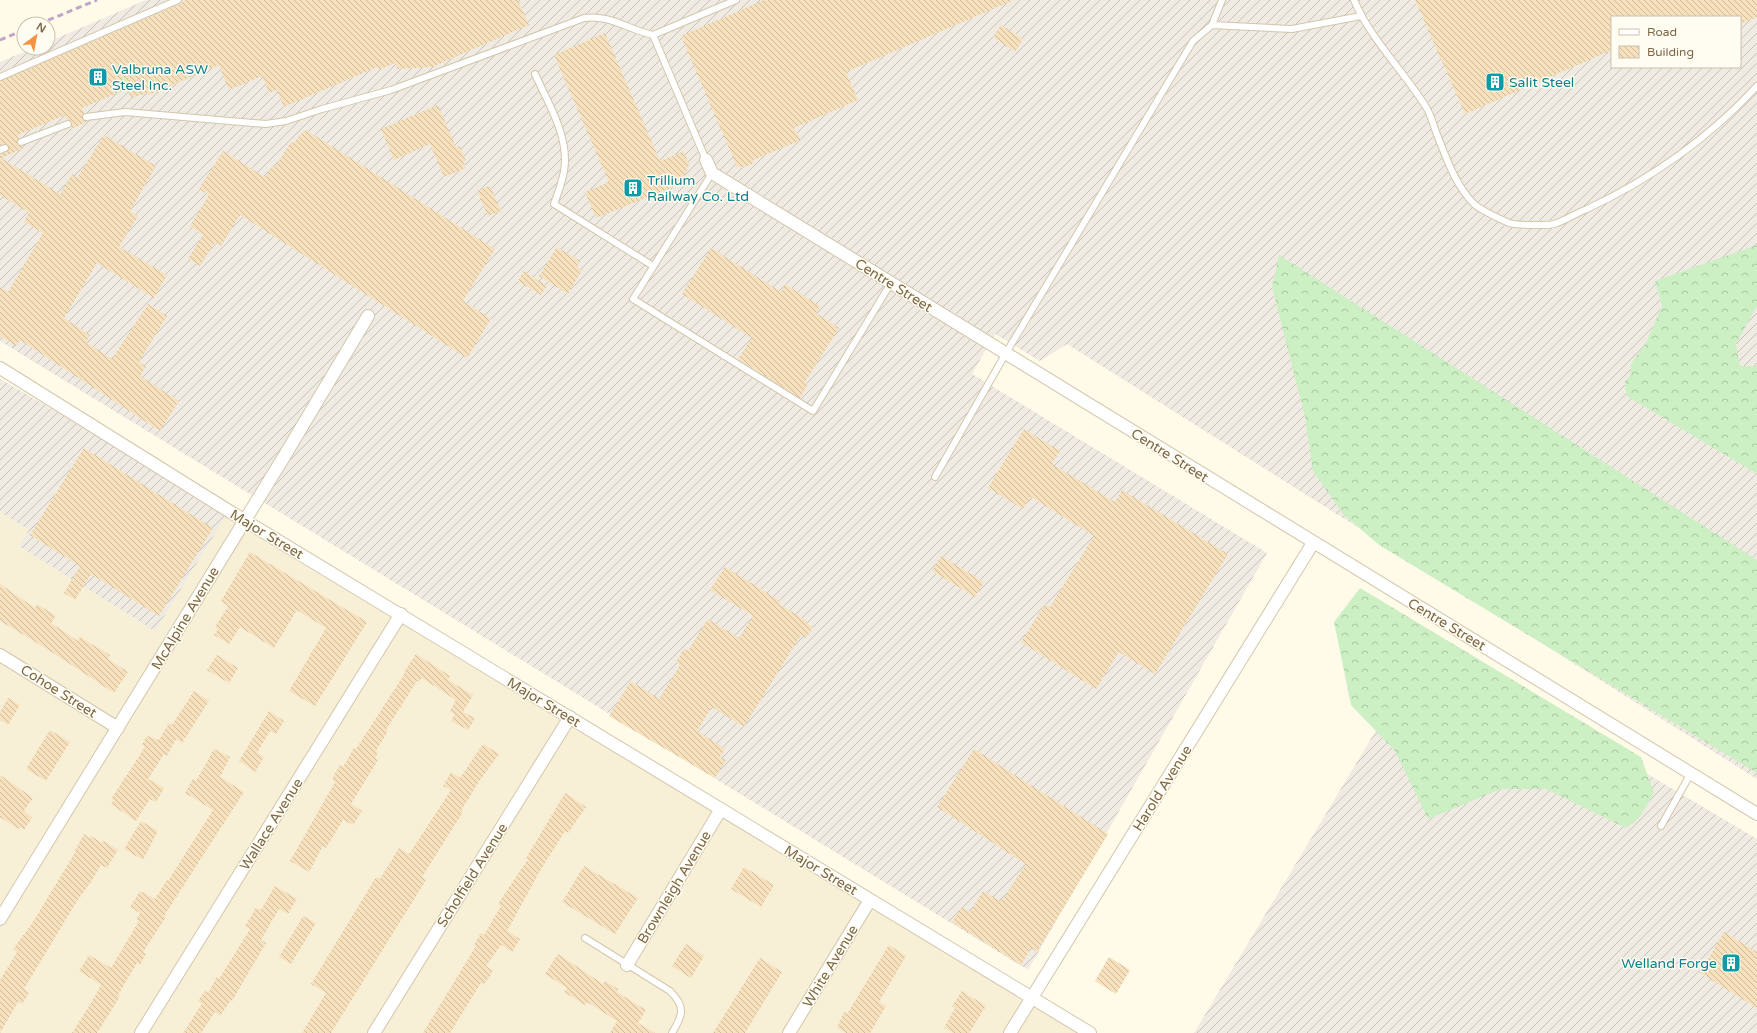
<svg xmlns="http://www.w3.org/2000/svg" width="1757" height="1033" font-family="'Varela Round',sans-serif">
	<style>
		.residential { fill: #f7efd6 }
		.industrial { fill: url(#industrial-furrows); fill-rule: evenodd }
		.forest { fill: url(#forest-crowns) }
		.building { fill: url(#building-back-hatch) }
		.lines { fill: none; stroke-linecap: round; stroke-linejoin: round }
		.service-casing { stroke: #d3c6ac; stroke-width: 8 }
		.minor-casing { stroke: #d3c6ac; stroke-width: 14 }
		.service { stroke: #fff; stroke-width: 6 }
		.minor { stroke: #fff; stroke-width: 12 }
		.rail { stroke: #c2a4cb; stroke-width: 3; stroke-dasharray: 6 4; stroke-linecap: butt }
		.labels { text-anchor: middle; stroke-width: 3; stroke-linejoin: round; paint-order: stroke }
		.culture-label { font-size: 14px; fill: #0d838f; stroke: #fffdf1; text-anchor: start }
		.street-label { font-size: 14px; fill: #7d6748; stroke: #fffdf1 }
	</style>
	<defs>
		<pattern id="industrial-furrows" width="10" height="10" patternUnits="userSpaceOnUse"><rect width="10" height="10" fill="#efebe2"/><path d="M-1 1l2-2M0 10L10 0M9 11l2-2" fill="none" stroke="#c7c2b9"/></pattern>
		<pattern id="forest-crowns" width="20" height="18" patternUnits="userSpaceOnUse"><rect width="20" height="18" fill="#ccefc4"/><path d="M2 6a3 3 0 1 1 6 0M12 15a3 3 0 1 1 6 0" fill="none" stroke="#abc5a1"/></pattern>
		<pattern id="building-back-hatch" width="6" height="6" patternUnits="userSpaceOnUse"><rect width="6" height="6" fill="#f7e1bd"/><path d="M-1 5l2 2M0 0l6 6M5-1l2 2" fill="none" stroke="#cdba9c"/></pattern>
	</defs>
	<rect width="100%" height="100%" fill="#fffbe8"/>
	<path class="residential" d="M229,511L1090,1033H0V512L29,530L19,546Z"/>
	<path class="industrial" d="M146,0H1757V779L1067,344L1040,361L995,334L972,374L1267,553L1028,970L0,341V62L33,48H48V42ZM1612,17H1740V67H1612Z
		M0,379L229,511L155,631L19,546L29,530L0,512Z
		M1428,644L1757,839V1033H1194Z"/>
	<path class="forest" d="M1757,245V306L1736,344L1740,366H1757V474L1627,396L1625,385V381L1630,376L1631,364L1647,341L1662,306L1655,281Z
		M1279,255L1757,560V773L1379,545L1343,514L1313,471L1305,417L1272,287Z
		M1360,588L1641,757L1654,793L1639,818L1626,828L1546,789H1501L1428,819L1395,751L1351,705L1334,622Z"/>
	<path class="building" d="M185,0H518L529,25L432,67L398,69L395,63L379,70L377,67L284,107L277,90L269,93L262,76L229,90L219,65L149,95L148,93L131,98L127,89L82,108L84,113L82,118L87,122L71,129L72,122L67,120L65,115L18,135L19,138L17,144L24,148L1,158L60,194L72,174L77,178L104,135L156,166L130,211L138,216L119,247L167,275L154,298L97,263L64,318L90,335L86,342L112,359L148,304L167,316L139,362L146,367L140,376L179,401L160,431L20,340L16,346L0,336V287L8,292L43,233L24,222L29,213L0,195V154L7,152L9,148L6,144L0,145V81L180,4Z
		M764,0H1014L846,72L858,100L794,128L801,140L753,160L754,163L742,168L741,166L737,167L681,36Z
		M1415,0H1757V17L1740,24V17H1612V50L1465,114Z
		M1001,25L1023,39L1015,52L993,37Z
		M605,33L660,161L684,151L689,165L681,184L596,218L585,192L609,182L554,55Z
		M438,105L456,147L460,146L466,161L463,162L466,168L444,177L430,144L394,160L381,129Z
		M306,130L495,249L463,301L491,319L467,358L240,215L221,246L215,242L200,266L188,259L203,235L190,226L209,195L199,189L223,151L265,177L273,165L275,167L291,142L294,143L300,135Z
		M490,186L501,211L488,216L477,191Z
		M557,247L580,261L577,267L582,270L568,294L539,276Z
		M711,248L781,292L785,284L820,306L816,313L839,328L805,382L808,384L800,398L738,359L752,338L682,294Z
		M524,271L547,286L541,295L518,281Z
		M1024,429L1060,451L1052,464L1115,502L1122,490L1228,554L1155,674L1119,652L1096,689L1021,642L1045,604L1050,607L1094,536L1031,497L1023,509L988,488Z
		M84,448L213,528L159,616L91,574L75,600L64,593L80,566L30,535Z
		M250,552L367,622L315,706L289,691L326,628L297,610L274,648L240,627L229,644L214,635L218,629L215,627L228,606L221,601Z
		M941,556L984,582L975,597L932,571Z
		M725,567L780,601L779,604L807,621L806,623L813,627L806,638L801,635L744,727L712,707L697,731L725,749L720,757L726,760L715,778L609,716L631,681L659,699L680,665L676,662L684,649L688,651L708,619L739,638L753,616L710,590Z
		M0,584L35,608L37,604L56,616L51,623L78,641L80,637L110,655L108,659L128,672L114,693L44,647L0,621Z
		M416,654L450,676L448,680L473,695L463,712L475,718L468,730L451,721L455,714L450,711L456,700L422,678L419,682L417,681L386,730L388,731L376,751L378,752L375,758L378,760L351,804L362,811L353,825L343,820L326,848L323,846L309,872L290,861L335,782L332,779L340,765L343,767L354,748L356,749L405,673L404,672Z
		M217,655L238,668L229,683L207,670Z
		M194,691L209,701L182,743L176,739L167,756L164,754L148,779L164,788L156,802L150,799L136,821L111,804L114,800L111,799L145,747L142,745L147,736L159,740L169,723L172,725Z
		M8,698L20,705L8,725L0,720V712Z
		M269,711L284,721L276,734L270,731L257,753L264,757L255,772L239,761Z
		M50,730L70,742L46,781L26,769Z
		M483,744L499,754L478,783L461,811L463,812L422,877L426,880L331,1033H302L326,993L311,984L376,877L380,879L399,848L409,854L451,790L443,786L451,772L460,778Z
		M214,749L230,757L220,777L244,792L164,916L166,917L143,952L146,954L140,965L137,963L118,995L120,996L113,1008L97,1033H72L94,998L101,985L79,971L89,955L111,968L139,921L136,920L140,913L130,907L140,891L155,899L167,880L168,881L213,810L185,793L193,779L196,781Z
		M974,749L1108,834L1037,952L1031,948L1021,965L952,922L962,907L970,912L983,891L1000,901L1002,899H1003L1026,864L937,807Z
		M0,775L33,798L24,811L32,818L24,830L20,827L19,829L0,817Z
		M565,793L586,807L568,833L565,831L540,871L507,931L520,939L512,952L501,945L486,966L493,971L484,985L481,983L450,1033H423L476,946L474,945L481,933L484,935L501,906L498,904L528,859L526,858Z
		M141,821L158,831L143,860L124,849Z
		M84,834L89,838L91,836L102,843L104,841L118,850L107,868L101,865L91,882L77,901L24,989L29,993L22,1004L18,1002L0,1033V980L17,952L13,949L31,925L76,851L75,850Z
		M584,866L638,898L615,934L562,902Z
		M744,867L774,885L761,907L731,889Z
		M275,886L297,899L288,914L279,909L261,940L266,943L232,1001L231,1000L220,1016L215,1012L201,1033H183L202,1004L198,1001L205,991L208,993L217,977L219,979L250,929L245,926L256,908L261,910Z
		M303,916L316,923L291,964L279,957Z
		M1724,932L1757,952V1008L1700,973Z
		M686,944L704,956L691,978L672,966Z
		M889,945L906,956L879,1002L886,1006L870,1033H846L837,1028L844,1012L847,1014Z
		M558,954L603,984L605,981L618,989L617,992L646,1010L638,1023L655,1033H610L617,1021L587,1002L585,1005L564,992L567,988L545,974Z
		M1109,957L1130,970L1116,994L1095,981Z
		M760,958L782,972L745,1033H713Z
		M962,991L986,1006L969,1033H953L944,1028L955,1008L952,1006Z"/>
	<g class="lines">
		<g class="service-casing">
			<path id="service" d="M1354,0C1371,40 1403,70 1426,107C1431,115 1433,124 1436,132C1446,157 1455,185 1474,204C1481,210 1500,219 1509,223C1515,225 1547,226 1554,224C1565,221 1576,213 1587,209C1651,179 1709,138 1757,86
				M1212,25L1222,0
				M653,35L706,160
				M535,74C548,103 570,138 564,171C562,183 558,193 554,204L653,266
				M0,77L178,0
				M86,117L125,112L266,124L286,121L322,109L391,90L584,18C609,14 629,30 653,35L736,0
				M21,142L68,124
				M0,150L5,148
				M712,173L633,299L813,411L891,283
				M935,477L1006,353L1193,41L1212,25L1292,29L1361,16
				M1661,826L1691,773
				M585,938L670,991C686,1007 683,1015 672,1033"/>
		</g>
		<g class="minor-casing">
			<path id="minor" d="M706,160L712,173L1757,814
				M0,368L229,511L1090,1033
				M0,655L118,728
				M0,919L282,460L368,316
				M627,965L721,809
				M141,1033L401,614
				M374,1033L570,717
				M789,1033L870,900
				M1010,1033L1313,543"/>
		</g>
		<use href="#service" class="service"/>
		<use href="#minor" class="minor"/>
		<path class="rail" d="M39,24L97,0
			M0,40L24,30"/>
	</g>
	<defs>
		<g id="building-square" transform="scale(1)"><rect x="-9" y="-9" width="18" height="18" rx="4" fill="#0f9aa8" stroke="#fffdf1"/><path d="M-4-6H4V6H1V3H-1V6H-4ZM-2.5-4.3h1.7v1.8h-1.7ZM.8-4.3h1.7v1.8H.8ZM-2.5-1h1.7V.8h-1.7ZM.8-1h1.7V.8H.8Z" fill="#fff"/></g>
	</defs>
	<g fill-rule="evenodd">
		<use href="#building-square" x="98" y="77"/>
		<use href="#building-square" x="1495" y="82"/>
		<use href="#building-square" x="633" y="188"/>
		<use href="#building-square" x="1731" y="963"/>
	</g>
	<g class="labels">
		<g class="culture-label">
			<text x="112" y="74">Valbruna ASW<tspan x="112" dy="16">Steel Inc.</tspan></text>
			<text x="1509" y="87">Salit Steel</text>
			<text x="647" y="185">Trillium<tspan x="647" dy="16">Railway Co. Ltd</tspan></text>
			<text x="1717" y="968" text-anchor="end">Welland Forge</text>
		</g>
		<g class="street-label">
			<text transform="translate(894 285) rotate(32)" y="5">Centre Street</text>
			<text transform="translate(1170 455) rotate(32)" y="5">Centre Street</text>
			<text transform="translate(267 534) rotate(31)" y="5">Major Street</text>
			<text transform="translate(185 618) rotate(-59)" y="5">McAlpine Avenue</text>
			<text transform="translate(1447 624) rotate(31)" y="5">Centre Street</text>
			<text transform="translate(59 691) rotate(32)" y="5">Cohoe Street</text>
			<text transform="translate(544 702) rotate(31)" y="5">Major Street</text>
			<text transform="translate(1162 788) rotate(-58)" y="5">Harold Avenue</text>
			<text transform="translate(271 824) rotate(-58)" y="5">Wallace Avenue</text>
			<text transform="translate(821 870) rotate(31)" y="5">Major Street</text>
			<text transform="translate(472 875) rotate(-58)" y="5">Scholfield Avenue</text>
			<text transform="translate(674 887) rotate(-59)" y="5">Brownleigh Avenue</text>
			<text transform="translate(830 966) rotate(-59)" y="5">White Avenue</text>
		</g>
	</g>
	<rect x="1611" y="16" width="130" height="52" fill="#fffdf1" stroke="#cbc1ad"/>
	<rect x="1619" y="29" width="20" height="6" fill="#ffffff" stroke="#cbc1ad"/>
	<text x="1647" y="36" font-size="12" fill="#7d6748">Road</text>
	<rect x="1619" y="46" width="20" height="12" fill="url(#building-back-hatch)" stroke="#cbc1ad"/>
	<text x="1647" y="56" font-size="12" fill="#7d6748">Building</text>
	<g transform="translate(36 36) rotate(32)"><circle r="19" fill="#fffdf1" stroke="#cbc1ad"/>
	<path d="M0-3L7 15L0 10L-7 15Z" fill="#f59241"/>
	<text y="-6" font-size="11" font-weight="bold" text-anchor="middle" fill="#7d6748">N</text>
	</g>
</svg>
